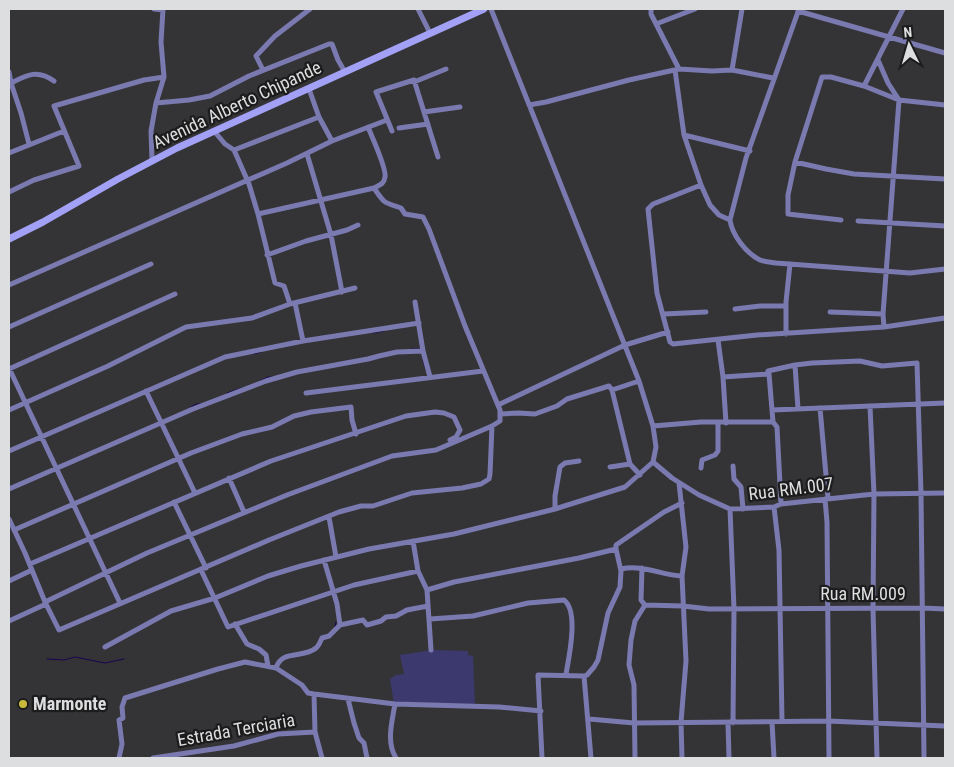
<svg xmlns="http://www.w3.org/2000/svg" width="954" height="767" font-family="'Roboto Condensed',sans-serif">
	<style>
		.green { fill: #3c396f }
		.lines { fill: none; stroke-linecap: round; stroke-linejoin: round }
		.stream { stroke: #18044e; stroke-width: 1 }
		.minor { stroke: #7a7ab0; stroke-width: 5 }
		.secondary { stroke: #a2a1f6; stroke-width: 7 }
		.poi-dot { fill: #c8bb3b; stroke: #1c1c1d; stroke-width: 2 }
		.labels { text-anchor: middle; stroke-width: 4.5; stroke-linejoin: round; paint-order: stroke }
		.street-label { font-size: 18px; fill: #dddedf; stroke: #1c1c1d }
		.poi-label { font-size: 18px; font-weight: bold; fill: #dddedf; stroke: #1c1c1d; text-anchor: start }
	</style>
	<rect width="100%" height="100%" fill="#343437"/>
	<path class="green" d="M432,650L468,651V655L473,656L475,706L394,704L390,679L396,675L404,674L400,655Z"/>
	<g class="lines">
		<path class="stream" d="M373,333L384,331
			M411,349H419
			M253,354L261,352
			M423,360L426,370
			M260,381L268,377H272
			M227,393L242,388
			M191,407L196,404H201
			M335,627L336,622
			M47,659L64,660L75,657L105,663L124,659"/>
		<path class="minor" d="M154,9L163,10
			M418,9L430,33
			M651,9V14L679,69
			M798,11L945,53
			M656,24L695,9
			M878,60L888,83L899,100L883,314L884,327
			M263,70L256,56L275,36L310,9
			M675,70L684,135L701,185L710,205L719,215L730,220C732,235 746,253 760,260C765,262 771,262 776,263L910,273L945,269
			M732,70L742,9
			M9,72L11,83L21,113L29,144
			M414,82L446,69
			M11,83C27,75 37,69 54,81
			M864,86L903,9
			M309,89L319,117L332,141
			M156,103L189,100L210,96L249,76L329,44H332L338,60L345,72
			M529,105L546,102L629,80L679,69L712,71L732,70L773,78
			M424,112L460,107
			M368,127C372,137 387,169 385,177C384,184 380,185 374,188
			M399,128L428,124
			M214,131L225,144L234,150L319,117
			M392,131L376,92L414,80L438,157
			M684,135L750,151
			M9,153L64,131
			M307,154L331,235L342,292
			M152,160L151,131L156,103L164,77L161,42L163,9
			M795,162L826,169L854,174L945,179
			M701,185L653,204L648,209L657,293L670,342L673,344L757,335L884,327L945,318
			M9,192L34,180L79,166L54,106L144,80L164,77
			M258,214L275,283L284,286L290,304L355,288
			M730,220L746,158L799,9
			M841,220L788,214V195L795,162L822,77H831L864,86L899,100L945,105
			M858,221L945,226
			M267,255L306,241L347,230L358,225
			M9,285L287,163L332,141L387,120
			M415,302L423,351L430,377
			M295,303L303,341
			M735,309L760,306H786
			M830,312L883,314
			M664,314L706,312
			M9,327L151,264
			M786,334V302L790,264
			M718,340L723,377L769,374L768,371L795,365L812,363L860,361L882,366L917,363L921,493L924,758
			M795,365L798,409
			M9,368L120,603
			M9,369L175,294
			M769,374L773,422L777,427L781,504
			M723,377L726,423
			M612,390L630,464L640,475
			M146,391L195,493
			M306,393L483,371
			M498,405L625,345L668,332
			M870,406L874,494L873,609L877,758
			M820,408L828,498
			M9,410L108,366L186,327L252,318L290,304
			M772,410L945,403
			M501,414L518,413L535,414L557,406L567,399L609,386L612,390L639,381
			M653,426L701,422H773
			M9,451L225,357L303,341L419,323
			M653,462L672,478L699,495L730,509L774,507L781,504L874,494L945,493
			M733,466L734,479L741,487L743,509
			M610,467L630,464
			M701,468L702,460L715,455L718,451V423
			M229,478L244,512
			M679,483L686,547L682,576L686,661L681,722L682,758
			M9,489L193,409L266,381L297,372L368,359L379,356L397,352L423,351
			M825,499L827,522L829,758
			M174,502L206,568
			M774,507L779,550L782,721
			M555,509V496L560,467L565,463L579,461
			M730,509L734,609L733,723
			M329,517L336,557
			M9,519L25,553L45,602L59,630L269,540L339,512L361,506H373L412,493L462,488L481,484L489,479L490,474L492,426
			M14,530L191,453L242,434L272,427L294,416L311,412L351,407L352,420L356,434
			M413,541L418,571L427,590L431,650
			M324,560L337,604L340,625L363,620L367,625L381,621L386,617L396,616L407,610L428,606
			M30,564L271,461L406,416L435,412L444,413L454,417L460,430L456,437L450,440
			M642,568L641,600L645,605
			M621,569C642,564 661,575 682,576
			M201,570L228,627L354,585L418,571
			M9,581L32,570
			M427,590L454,582L579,558L616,549V545L664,512L682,503
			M45,602L147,553L287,495L392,456L436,450L492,426L500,421V410L465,326L429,229L423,217L405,214L401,208C383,202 385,204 374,188L258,214L249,184L234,150
			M430,619L473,616L528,603L564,600C579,611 569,657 566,674
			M9,621L46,604
			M235,624L247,644L259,649L266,655L268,666
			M105,647L171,611L215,598L268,576L301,566L369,549L454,534L555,509L625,487L653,462L656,447L653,426L639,381L491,9
			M276,668C282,649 303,659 316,648C319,646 320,642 322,638L329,636L340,625
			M348,699L354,723L359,738L364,743L367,758
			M395,704C392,722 386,742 396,758
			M589,719L634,723L828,721L945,726
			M772,722L774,758
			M728,723L729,758
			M315,732L322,758
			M119,758L122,744L119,720L123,718L122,707L125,698L218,669L245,662L276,668L302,685L308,693L314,694L395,704L499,707L541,711
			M153,758L234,746L278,734L315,732L314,694
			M542,758L538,675L584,676
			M591,758L584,676L587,675L594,667L598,660L608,613L620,587L621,571L616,549
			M635,758L634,685L629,665L631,640L635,621L645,605L683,606L709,609L923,608L945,609"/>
		<path class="secondary" d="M9,239L43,222L118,179L177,148L484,9"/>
	</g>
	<circle class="poi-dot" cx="23" cy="704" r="5"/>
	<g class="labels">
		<g class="street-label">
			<text transform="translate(237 105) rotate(-25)" y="6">Avenida Alberto Chipande</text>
			<text transform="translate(791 489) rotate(-7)" y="6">Rua RM.007</text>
			<text x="863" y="600">Rua RM.009</text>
			<text transform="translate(236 730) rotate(-10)" y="6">Estrada Terciaria</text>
		</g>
		<g class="poi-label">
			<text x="33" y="710">Marmonte</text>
		</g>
	</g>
	<rect width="954" height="767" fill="none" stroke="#dddedf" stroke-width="20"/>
	<g transform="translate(909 45) rotate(355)" stroke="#1c1c1d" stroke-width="4" paint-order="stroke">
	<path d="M0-4L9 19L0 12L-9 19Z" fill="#dddedf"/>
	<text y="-8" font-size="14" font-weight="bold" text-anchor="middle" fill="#dddedf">N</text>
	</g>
</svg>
